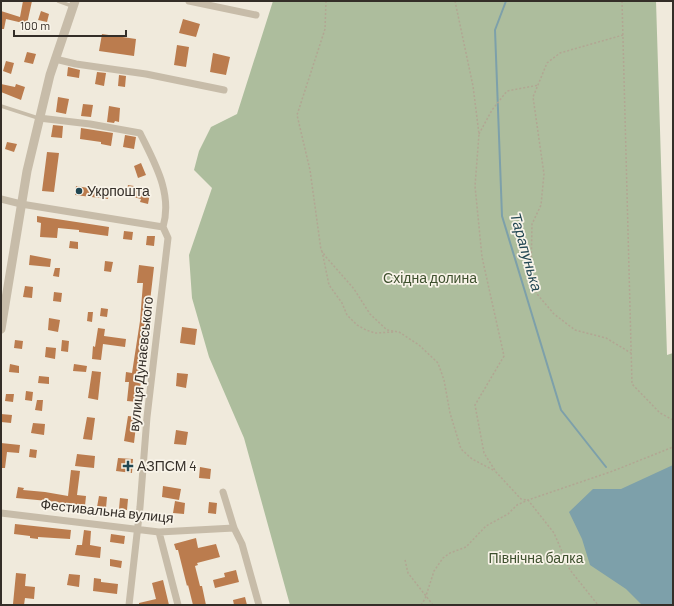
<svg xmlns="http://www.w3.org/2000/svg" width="674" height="606" font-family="Barlow,sans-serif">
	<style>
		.green { fill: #adbd9d }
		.water { fill: #7da0aa }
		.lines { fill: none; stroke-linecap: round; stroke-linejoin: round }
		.stream { stroke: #7da0aa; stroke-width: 2 }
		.building { fill: #bb7c4e }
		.path { stroke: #b2a693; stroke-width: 1.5; stroke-dasharray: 2 2; stroke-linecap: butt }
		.service { stroke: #c7bca9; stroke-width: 3.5 }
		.minor { stroke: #c7bca9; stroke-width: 7 }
		.tertiary { stroke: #c7bca9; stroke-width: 9 }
		.poi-dot { fill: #214652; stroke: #f8f3e8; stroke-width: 1.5 }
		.labels { text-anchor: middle; stroke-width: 3.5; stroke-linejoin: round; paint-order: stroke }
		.poi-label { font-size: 14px; fill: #342e28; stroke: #f8f3e8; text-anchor: start }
		.park-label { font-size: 14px; fill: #3e502e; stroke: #f8f3e8 }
		.street-label { font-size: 14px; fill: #342e28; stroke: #f8f3e8 }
		.water-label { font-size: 15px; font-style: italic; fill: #214652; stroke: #f8f3e8 }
	</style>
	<rect width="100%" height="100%" fill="#f0eadc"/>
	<path class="green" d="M273,1H656L667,355L673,353V605H290L244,438L209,357L192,298L189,255L212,188L194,170L199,151L211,127L237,114Z"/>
	<path class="water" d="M673,465V605H642L626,589L590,565L582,539L569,512L593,489H621Z"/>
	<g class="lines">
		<path class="stream" d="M506,1L495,30L502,216L561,410L606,467"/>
	</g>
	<path class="building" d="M23,1H32L27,24L6,19L4,29H1V11L20,17Z
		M41,11L49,14L47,22L38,20Z
		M183,19L200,24L196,37L179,33Z
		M102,34L136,39L134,56L99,51Z
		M177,45L189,47L186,67L174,65Z
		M27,52L36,54L33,64L24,62Z
		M213,53L230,57L226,75L210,72Z
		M6,61L14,63L11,74L3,71Z
		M68,67L80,70L79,78L67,76Z
		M97,72L106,73L104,86L95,84Z
		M119,75L126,76L125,87L118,86Z
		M1,84L15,87L16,84L25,87L21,100L1,92Z
		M58,97L69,99L66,114L56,112Z
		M83,104L93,105L91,117L81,116Z
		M109,106L120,108L119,122L115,121L114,123L107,122Z
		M53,125L63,126L62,138L51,137Z
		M81,128L113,133L111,146L101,144V142L80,139Z
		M125,135L136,137L134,149L123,147Z
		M7,142L17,144L14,152L5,149Z
		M47,152L59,153L54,192L42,191Z
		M141,163L146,175L138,178L134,166Z
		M128,185L134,186L133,190L150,193L148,204L140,202L141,199L125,195Z
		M76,186L101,190V188L109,189L108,199L75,195Z
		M37,216L109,227L108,236L79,232V230L58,228L57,238L40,237L41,223L37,222Z
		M124,231L133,232L132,240L123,239Z
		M147,236H155L154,246L146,245Z
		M70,241L78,242V249L69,248Z
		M30,255L51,259L50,267L29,265Z
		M105,261L113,262L111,272L104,271Z
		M139,265L154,267L149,310H151L138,402L127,401L129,382H125L126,372L132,373L140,321L143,283H137Z
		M55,268H60L59,277L53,276Z
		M25,286L33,287L32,298L23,297Z
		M54,292L62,293L61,302L53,301Z
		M101,308L108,309L107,317L100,316Z
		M88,312H93L92,322L87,321Z
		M49,318L60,320L58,332L48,330Z
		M182,327L197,329L195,345L180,343Z
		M98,328L105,329L104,336L126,339L125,347L103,344L101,360L92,359L93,346L95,347Z
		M15,340L23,341L22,349L14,348Z
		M62,340L69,341L68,352L61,351Z
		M46,347L56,348L55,359L45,357Z
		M10,364L19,366V373L9,372Z
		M74,364L87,366L86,372L73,371Z
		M92,371L101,372L98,400L88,398Z
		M177,373L188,374L186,388L176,386Z
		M39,376L49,377V384L38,383Z
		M26,391L33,392L32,401L25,400Z
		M6,394H14L13,402L5,401Z
		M37,400H43L42,411L35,410Z
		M1,414L12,415L11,423L1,422Z
		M128,416L137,417L134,443L124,441Z
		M87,417L95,418L92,440L83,439Z
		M33,423L45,424L44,435L31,433Z
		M176,430L188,432L186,445L174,444Z
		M1,443L20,445L19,453L7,452L5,468H1Z
		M30,449L37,450L36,458L29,457Z
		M77,454L95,456L94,468L75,466Z
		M118,458L133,459L132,473L116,471Z
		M200,467L211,469L210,479L199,478Z
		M71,470L80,471L77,495L86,496L85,506L48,501L16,498L18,487L24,488L23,490L45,492L68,496Z
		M163,486L181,489L179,500L162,497Z
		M99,496L107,497L106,508L97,507Z
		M120,498L128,499L127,510L119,509Z
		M175,501L185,503L184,514L173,513Z
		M209,502L217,503L216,514L208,513Z
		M15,524L71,530L70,539L38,537V539L30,538V536L14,534Z
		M84,530L91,531L90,545L101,547L100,558L75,555L77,545H82Z
		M111,534L125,536L124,544L110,542Z
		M196,538L198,548L216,544L220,557L197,563L198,565L195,566L200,586H202L206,605H193L188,585L187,586L178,550H176L174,544Z
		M110,559L122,561L121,568L110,566Z
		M236,570L239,582L215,588L213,580L225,577L224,573Z
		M16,573L26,574L25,586L35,587L34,599L25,598L24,605L13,604Z
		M69,574L80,575L79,587L67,585Z
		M94,578L101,579V582L118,584L117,594L93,591Z
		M163,580L169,605H139V603L156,599L152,583Z
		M245,597L247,605H234L233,600Z"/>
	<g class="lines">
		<path class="path" d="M326,1L325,29L297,115L310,170L321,250L326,257L354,289L370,314L387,330L399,332L419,345L438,363L444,380L450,413L461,449L472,459L495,471
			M455,1L473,86L479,134L475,186L482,257L504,356L475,405L484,453L496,472L521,499L528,500L554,533L570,570L598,605
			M622,1L632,384L660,413L673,420
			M623,35L560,53L547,63L533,97L544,174L541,205L532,224L531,274L537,294L554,314L575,330L606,338L631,353
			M479,134L492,110L507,91L539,85
			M322,251L329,285L342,303L347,315L357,325L366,330L375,333L394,332
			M405,560L408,573L433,605
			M421,605L425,599L434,571L443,558L450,553L466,547L486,526L508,514L517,505L528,500L613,471L673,447"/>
		<path class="service" d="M58,1L72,6
			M1,106L38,118"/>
		<path class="minor" d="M189,1L256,15
			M55,59L76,64L146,74L224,90
			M39,118L90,124L140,133C154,162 173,193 163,227L168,238L147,417L140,507L129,605
			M1,199L21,204L163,227
			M223,492L234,528L242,544L259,605
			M1,513L159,532L234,528
			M159,532L178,605"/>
		<path class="tertiary" d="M1,329L27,171L50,75L75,1"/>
	</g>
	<g class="poi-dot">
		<circle cx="79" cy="191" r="4"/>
		<path d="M126 460h4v4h4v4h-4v4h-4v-4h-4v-4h4z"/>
	</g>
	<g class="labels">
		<g class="poi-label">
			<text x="87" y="196">Укрпошта</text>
			<text x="137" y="471">АЗПСМ 4</text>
		</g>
		<g class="park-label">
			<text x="430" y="283">Східна долина</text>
			<text x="536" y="563">Північна балка</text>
		</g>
		<g class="street-label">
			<text transform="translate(141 364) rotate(-84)" y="5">вулиця Дунаєвського</text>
			<text transform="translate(107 511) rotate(6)" y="5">Фестивальна вулиця</text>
		</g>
		<g class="water-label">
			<text transform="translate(526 252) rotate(74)" y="5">Тарапунька</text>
		</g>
	</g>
	<rect width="674" height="606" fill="none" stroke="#342e28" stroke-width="4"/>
	<path d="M14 30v6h112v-6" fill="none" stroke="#342e28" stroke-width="2"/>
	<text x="20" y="30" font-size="12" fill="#342e28" stroke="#f8f3e8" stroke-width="3" paint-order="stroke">100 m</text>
</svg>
